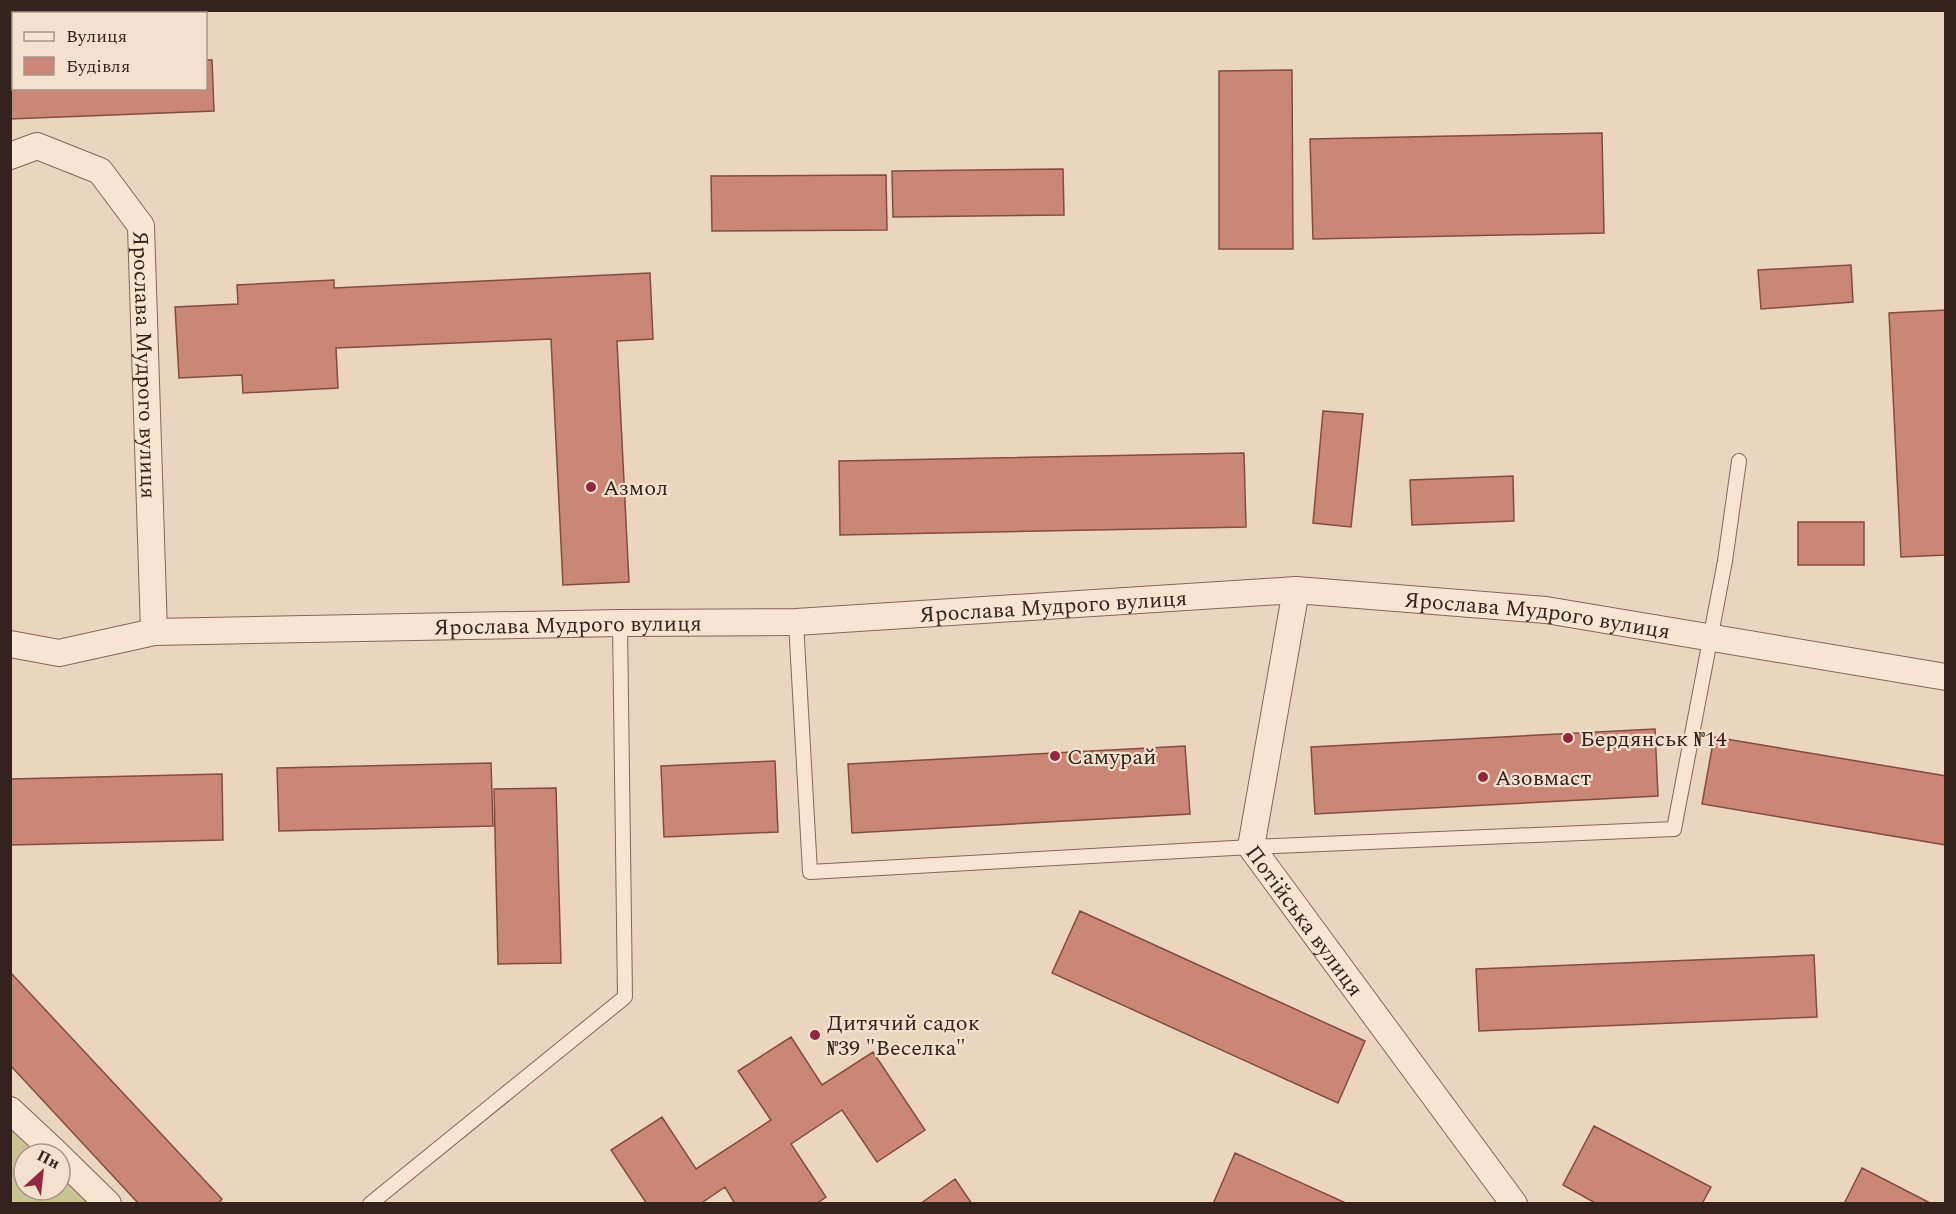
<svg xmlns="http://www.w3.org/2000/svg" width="1956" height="1214" font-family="Spectral,serif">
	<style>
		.green { fill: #c9c593 }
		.building { fill: #ca8775; stroke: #824c3e; stroke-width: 1.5 }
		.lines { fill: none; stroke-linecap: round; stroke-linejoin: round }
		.service-casing { stroke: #846658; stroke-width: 16 }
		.minor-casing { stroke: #846658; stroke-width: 28 }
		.service { stroke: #f7e4d1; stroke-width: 14 }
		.minor { stroke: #f7e4d1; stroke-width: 26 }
		.poi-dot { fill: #91293e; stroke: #f4e1cd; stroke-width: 2 }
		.labels { text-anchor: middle; stroke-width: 4.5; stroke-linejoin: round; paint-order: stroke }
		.street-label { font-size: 22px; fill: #34231c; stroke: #f4e1cd }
		.poi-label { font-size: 22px; fill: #34231c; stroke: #f4e1cd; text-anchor: start }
	</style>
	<rect width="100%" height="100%" fill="#ecd5be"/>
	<path class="green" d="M10,1127L39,1154H24V1190H60V1174L91,1203H11Z"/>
	<path class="building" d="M14,58V88H206V60H212L214,111L10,119V59Z
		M1292,70L1293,249H1219V71Z
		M1602,133L1604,233L1313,239L1310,139Z
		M1063,169L1064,215L893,217L892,171Z
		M886,175L887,230L712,231L711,176Z
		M1851,265L1853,302L1761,309L1758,270Z
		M650,273L653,339L617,341L629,582L563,585L551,339L336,348L338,388L243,393L242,375L179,378L175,307L238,304L237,285L334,280V288Z
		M1946,310V555L1901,557L1889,313Z
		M1323,411L1363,414L1351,527L1313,523Z
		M1244,453L1246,527L840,535L839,461Z
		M1513,476L1514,521L1412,525L1410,480Z
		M1798,522H1864V565H1798Z
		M1655,729L1658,796L1315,814L1311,747Z
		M1714,737L1946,776V845L1702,804Z
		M1185,746L1190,814L852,833L848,764Z
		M775,761L778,832L664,837L661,766Z
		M491,763L493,826L279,831L277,768Z
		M222,774L223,840L10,845V779Z
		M556,788L561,963L498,964L494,789Z
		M1080,911L1365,1041L1338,1103L1052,973Z
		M1814,955L1817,1017L1479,1031L1476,969Z
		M10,972L222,1199L218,1204H139L10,1065Z
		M791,1037L822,1085L873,1052L925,1130L877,1162L842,1110L791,1144L826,1197L816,1204H735L725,1187L700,1204H647L611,1150L662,1117L696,1169L771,1120L738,1071Z
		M1594,1126L1711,1187L1702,1204H1597L1563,1185Z
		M1235,1153L1348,1204H1213Z
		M1862,1168L1932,1204H1844Z
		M955,1179L972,1204H920Z"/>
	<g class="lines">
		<g class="service-casing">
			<path id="service" d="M796,622L810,872L1251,847L1674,829L1725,561L1739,461
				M370,1204L625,997L620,623"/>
		</g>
		<g class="minor-casing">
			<g id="minor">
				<path id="s1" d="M10,156L37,146L100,171L141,226L154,632"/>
				<path id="s2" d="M1296,590L1251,847L1514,1204"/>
				<path id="s3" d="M10,644L59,653L154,632L620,623L796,622L1296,590L1546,610L1946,677"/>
				<path d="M10,1110L57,1154"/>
				<path d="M60,1157L108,1204"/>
			</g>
		</g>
		<use href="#service" class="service"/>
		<use href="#minor" class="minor"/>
	</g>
	<g class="poi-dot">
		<circle cx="591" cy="487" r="6"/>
		<circle cx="1568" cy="738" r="6"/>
		<circle cx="1055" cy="756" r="6"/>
		<circle cx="1483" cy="777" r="6"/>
		<circle cx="815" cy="1035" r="6"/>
	</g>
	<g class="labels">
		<g class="street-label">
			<text dy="8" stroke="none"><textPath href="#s1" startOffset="304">Ярослава Мудрого вулиця</textPath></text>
			<text dy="8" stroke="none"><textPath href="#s3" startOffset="1047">Ярослава Мудрого вулиця</textPath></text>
			<text dy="8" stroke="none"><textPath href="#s3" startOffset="1533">Ярослава Мудрого вулиця</textPath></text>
			<text dy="8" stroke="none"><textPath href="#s3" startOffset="561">Ярослава Мудрого вулиця</textPath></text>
			<text dy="8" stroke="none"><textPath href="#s2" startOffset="352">Потійська вулиця</textPath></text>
		</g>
		<g class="poi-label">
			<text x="603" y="495">Азмол</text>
			<text x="1580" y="746">Бердянськ №14</text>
			<text x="1067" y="764">Самурай</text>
			<text x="1495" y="785">Азовмаст</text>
			<text x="827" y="1030">Дитячий садок<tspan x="827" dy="25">№39 "Веселка"</tspan></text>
		</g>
	</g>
	<rect width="1956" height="1214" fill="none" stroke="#34231c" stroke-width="24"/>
	<rect x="12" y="12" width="195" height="78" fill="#f4e1cd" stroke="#a79586" stroke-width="1.5"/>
	<rect x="24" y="32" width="30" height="9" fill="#f7e4d1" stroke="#a79586" stroke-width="1.5"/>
	<text x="66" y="42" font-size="18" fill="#34231c">Вулиця</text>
	<rect x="24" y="57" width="30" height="18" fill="#ca8775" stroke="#a79586" stroke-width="1.5"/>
	<text x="66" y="72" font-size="18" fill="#34231c">Будівля</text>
	<g transform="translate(42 1172) rotate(27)"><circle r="28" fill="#f4e1cd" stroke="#a79586" stroke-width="1.5"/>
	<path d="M0-4.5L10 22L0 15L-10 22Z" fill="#91293e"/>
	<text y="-9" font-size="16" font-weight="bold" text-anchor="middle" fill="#34231c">Пн</text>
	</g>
</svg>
